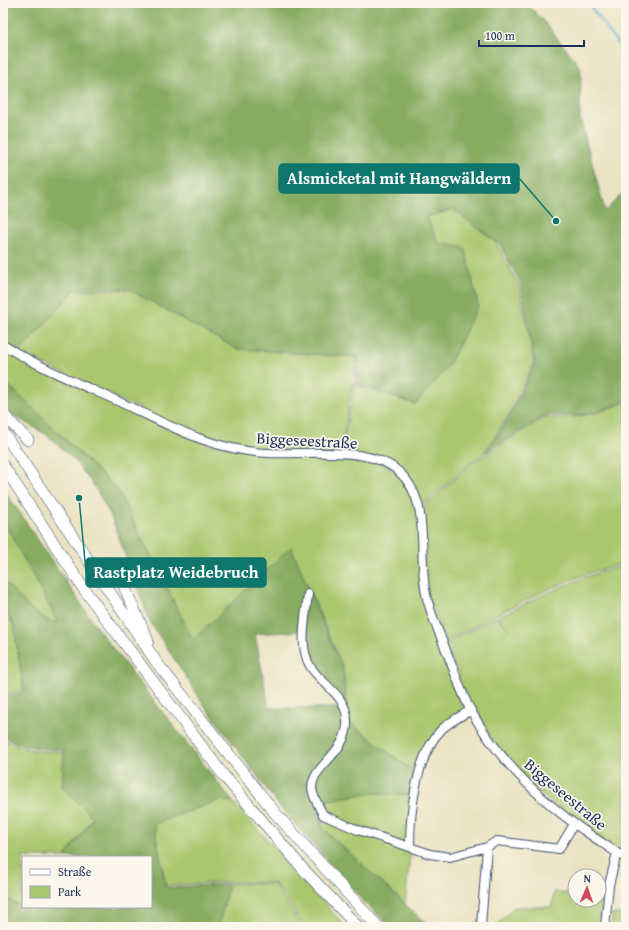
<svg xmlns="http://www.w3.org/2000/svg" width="629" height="930" font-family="'Gentium Book Plus',serif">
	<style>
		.green { fill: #aac76e; stroke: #627b66 }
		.forest { fill: #87ac61; stroke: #516e60 }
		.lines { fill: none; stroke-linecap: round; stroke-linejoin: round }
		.stream { stroke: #5db0d8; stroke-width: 2 }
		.minor-casing { stroke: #3a4a6d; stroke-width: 10 }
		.highway-casing { stroke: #3a4a6d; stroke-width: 12 }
		.minor { stroke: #fff; stroke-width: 8 }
		.highway { stroke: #fff; stroke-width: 11 }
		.labels { text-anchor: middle; stroke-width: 3.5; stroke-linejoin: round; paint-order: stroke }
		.street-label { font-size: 16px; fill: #1b2f5e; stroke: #fbf7ec }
		.leader { fill: none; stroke: #0f766e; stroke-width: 1.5 }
		.callout-dot { fill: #0f766e; stroke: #fbf7ec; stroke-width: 1.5 }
		.callout { fill: #0f766e; stroke: #0f766e; stroke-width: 1.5 }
		.callout-label { font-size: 17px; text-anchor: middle; font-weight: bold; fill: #fff }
	</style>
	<rect width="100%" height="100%" fill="#fbf7ec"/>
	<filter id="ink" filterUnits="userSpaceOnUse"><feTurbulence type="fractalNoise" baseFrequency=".025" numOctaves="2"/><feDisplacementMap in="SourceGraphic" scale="8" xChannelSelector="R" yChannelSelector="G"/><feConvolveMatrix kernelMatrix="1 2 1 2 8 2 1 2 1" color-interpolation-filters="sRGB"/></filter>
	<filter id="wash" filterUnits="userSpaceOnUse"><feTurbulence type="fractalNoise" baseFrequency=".012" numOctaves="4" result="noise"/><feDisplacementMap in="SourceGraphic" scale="16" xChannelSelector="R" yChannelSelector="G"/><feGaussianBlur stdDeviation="0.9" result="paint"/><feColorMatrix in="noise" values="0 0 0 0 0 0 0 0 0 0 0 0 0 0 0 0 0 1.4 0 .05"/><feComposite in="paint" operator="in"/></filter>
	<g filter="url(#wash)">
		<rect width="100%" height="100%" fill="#eae3c2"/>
		<path class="green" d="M453,209L494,240L519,284L534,363L507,418L483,454L470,463L421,507L399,469L342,453L354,384L415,404L449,365L478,305L465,248L439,243L426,217Z
			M128,289L237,349L356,357L341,452H267L213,442L19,353L74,290Z
			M3,348L212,445L341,455L383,462L409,485L419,510L424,595L467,707L443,726L418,775L348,721L343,668L291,547L193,640L117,489L3,380Z
			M626,402V563C565,575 501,614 445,641L427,594L422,509L471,464L547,416L564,418L580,416L597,413Z
			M3,520L57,620L52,623L30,609L3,580Z
			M626,565V855L575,822L526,781L494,742L472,709L445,643L497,617L510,630L498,617C539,597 581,575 626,565Z
			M3,602L14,627L24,690L3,694Z
			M3,736C15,753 45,750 64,752L62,787L93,817L65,857H23V908L3,896Z
			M368,793L414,795L409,846L324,814L316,802Z
			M220,800L233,802L346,927H304L284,895L274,883L225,882L166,886L154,824Z
			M322,815L411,848L405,904L322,828Z
			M225,884H274L302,927H218L228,887Z
			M554,892L575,894V900H599V895L606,896L604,927H495L514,907H552Z
			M612,914H626V927H612Z"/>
		<path class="forest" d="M3,3H526L543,20L581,68L580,119L605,211L626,190V401L596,412L580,415L564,416L548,414L485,453L508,419L535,364L521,283L499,244L453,209L426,217L439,243L465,248L478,305L449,365L415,404L354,384L358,357L237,349L128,289L74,290L19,353L3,343Z
			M3,380L117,489L193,640L291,547L326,631L343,668L346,708L310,665L304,631L255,634L269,708H345L347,721L418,775L414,795L368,793L316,802L322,815V828L430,927H391L361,899L280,807L205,706L150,622L112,519L95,487L74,460L47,435L11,414L3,402Z
			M3,488L100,632L233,802L220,800L154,824L166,888L225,884L228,887L218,927H3V896L23,908L151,907V857H65L93,818L62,787L64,750C49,748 7,749 3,731C1,720 3,707 3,696L24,692L14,627L3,602V580L30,609L52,623L57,620L3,520Z"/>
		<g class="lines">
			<path class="stream" d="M588,3L626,55"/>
		</g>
	</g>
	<g filter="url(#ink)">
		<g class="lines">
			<g class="minor-casing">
				<path id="minor" d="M3,345C42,369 83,385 124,404C172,427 213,450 267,453C304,455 369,445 398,471C433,501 417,554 426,594C430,614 440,634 447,653C455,672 461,693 471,711C500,762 544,804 592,836C603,843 614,852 626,858
					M308,594C306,616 298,645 310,666C321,684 346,695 347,719C350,754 305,768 313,793C315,800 320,808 323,815L358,830L410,847
					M471,710C461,716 451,721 442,729C416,755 410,811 410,847L430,854L450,857L487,847L497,841L559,849L574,824
					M481,927L487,847
					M605,927L609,885L617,853"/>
			</g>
			<g class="highway-casing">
				<path id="highway" d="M3,414L28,440
					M3,432L157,663L276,814L378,927
					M3,465L83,588L224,776L304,870L358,927
					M117,570L148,641"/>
			</g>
			<use href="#minor" class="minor"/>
			<use href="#highway" class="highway"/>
		</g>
	</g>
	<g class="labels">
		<g class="street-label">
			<text transform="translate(307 440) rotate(3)" y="6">Biggeseestraße</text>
			<text transform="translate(566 794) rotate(40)" y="6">Biggeseestraße</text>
		</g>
	</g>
	<path class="leader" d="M556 221L519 178M79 498L86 572"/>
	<g class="callout-dot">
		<circle cx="556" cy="221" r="4"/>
		<circle cx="79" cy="498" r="4"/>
	</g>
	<g class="callout">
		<rect x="279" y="164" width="240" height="29" rx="4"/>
		<rect x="86" y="558" width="180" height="29" rx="4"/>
	</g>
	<g class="callout-label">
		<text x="399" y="184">Alsmicketal mit Hangwäldern</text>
		<text x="176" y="578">Rastplatz Weidebruch</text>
	</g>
	<rect width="629" height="930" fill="none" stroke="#fbf7ec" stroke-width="16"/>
	<rect x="22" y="856" width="130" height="52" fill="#fbf7ec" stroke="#a1a7b3"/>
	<rect x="30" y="869" width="20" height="6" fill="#ffffff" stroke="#a1a7b3"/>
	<text x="58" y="876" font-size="12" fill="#1b2f5e">Straße</text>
	<rect x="30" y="886" width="20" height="12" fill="#aac76e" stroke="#a1a7b3"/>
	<text x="58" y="896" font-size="12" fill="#1b2f5e">Park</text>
	<g transform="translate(587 888) rotate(2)"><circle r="19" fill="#fbf7ec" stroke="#a1a7b3"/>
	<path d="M0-3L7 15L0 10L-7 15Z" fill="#d1495b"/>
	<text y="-6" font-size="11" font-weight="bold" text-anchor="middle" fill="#1b2f5e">N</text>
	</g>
	<path d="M479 40v6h105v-6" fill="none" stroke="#1b2f5e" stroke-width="2"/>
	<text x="485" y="40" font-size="12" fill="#1b2f5e" stroke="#fbf7ec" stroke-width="3" paint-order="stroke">100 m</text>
</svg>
